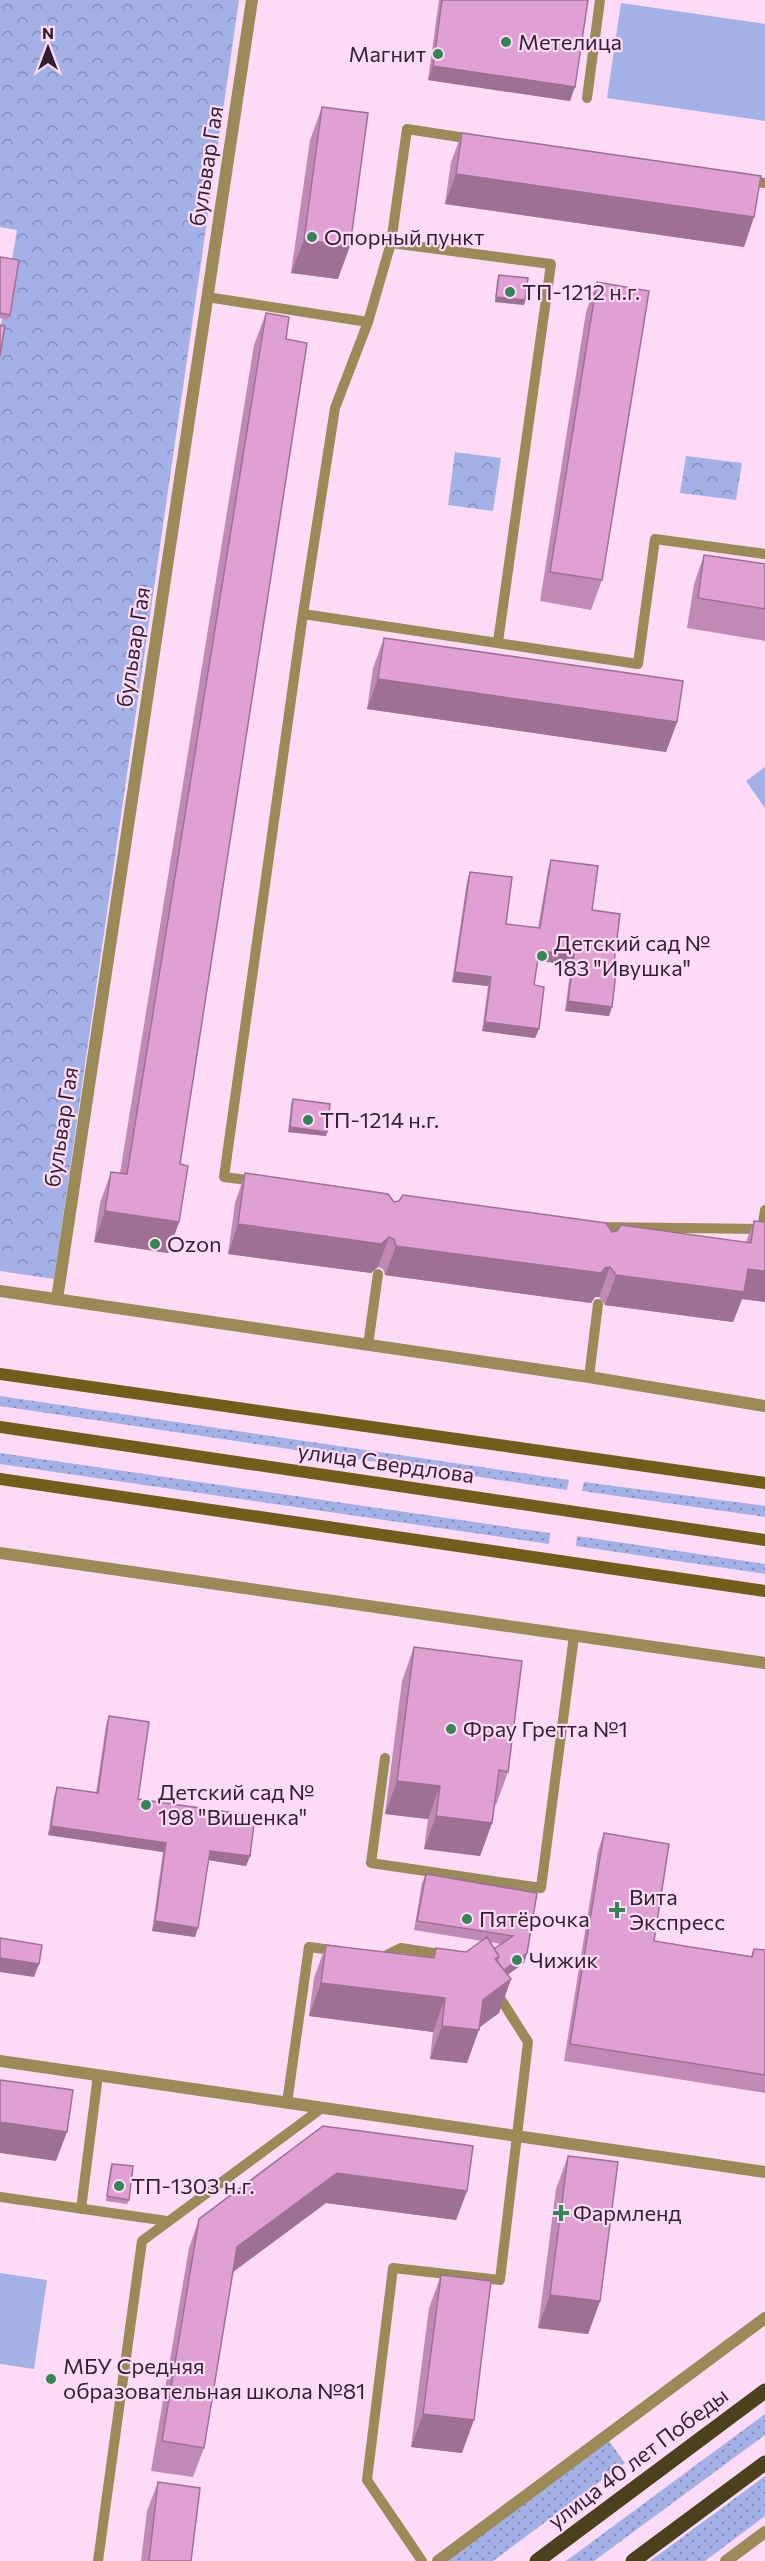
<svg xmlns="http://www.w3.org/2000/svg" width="765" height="2561" font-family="Commissioner,sans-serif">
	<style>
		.grass { fill: url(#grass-dots) }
		.park { fill: url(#park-crowns) }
		.garden { fill: #a4b1e7 }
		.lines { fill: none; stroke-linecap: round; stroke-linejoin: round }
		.lane { stroke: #998a57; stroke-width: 10 }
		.street { stroke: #998a57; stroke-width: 12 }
		.secondary { stroke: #705e1a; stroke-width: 12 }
		.primary { stroke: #4b411d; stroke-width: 15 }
		.wall { fill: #c18ab5; fill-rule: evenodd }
		.shaded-wall { fill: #9d7094 }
		.building { fill: #e0a0d3; stroke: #9d7094; stroke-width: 1.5 }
		.poi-dot { fill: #358454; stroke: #fddaf5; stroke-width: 2 }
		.labels { text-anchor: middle; stroke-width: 4.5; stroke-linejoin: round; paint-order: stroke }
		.poi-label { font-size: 22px; fill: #341f30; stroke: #fddaf5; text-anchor: start }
		.street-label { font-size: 22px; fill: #341f30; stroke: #fddaf5 }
	</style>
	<defs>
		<pattern id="grass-dots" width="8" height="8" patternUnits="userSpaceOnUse" patternTransform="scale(1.5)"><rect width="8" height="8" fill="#a4b1e7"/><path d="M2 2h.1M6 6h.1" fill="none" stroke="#868fbc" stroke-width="1.8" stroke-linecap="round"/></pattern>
		<pattern id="park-crowns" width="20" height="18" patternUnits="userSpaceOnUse" patternTransform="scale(1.5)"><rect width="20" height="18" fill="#a4b1e7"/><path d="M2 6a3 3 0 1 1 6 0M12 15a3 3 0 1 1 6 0" fill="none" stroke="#868fbc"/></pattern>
	</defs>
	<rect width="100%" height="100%" fill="#fddaf5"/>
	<path class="grass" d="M0,1396L569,1480L567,1490L0,1406Z
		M0,1453L550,1533L549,1544L0,1464Z
		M584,1482L765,1506V1517L582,1491Z
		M577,1536L765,1564V1574L576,1546Z
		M765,2414V2435L594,2561H566Z
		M609,2441L625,2463L493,2561H447Z
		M765,2476V2516L705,2561H650Z"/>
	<path class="park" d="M0,0H239L54,1279L0,1271V332L17,230L0,227Z
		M455,452L501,458L493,511L448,505Z
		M686,456L742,463L736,500L680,493Z"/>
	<path class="garden" d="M621,3L765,24V121L607,98Z
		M765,767V808L746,781Z
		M0,2273L47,2280L34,2369L0,2364Z"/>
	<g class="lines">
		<path class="lane" d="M587,98L600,0
			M746,180L765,183
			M391,243L551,264L498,642
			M207,297L368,322
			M303,614L638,664L655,539L765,554
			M255,1181L224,1177L303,614L335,408L368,322L391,243L407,129L472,139
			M597,1227L765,1229
			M762,1229L765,1210
			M368,1345L378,1274
			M589,1377L598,1304
			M385,1758L371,1863L541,1888L574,1636
			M381,1958L401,1948L446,1955
			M287,2103L309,1947L339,1951
			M0,2197L167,2221
			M81,2209L98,2075
			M98,2561L142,2241L322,2108
			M422,2561L367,2480L393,2268L500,2280L528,2042L495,1990"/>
		<path class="street" d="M0,1291L589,1377L765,1406
			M57,1299L252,0
			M0,1553L765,1663
			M0,2061L765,2172
			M438,2561L765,2318
			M726,2561L765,2532"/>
		<path class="secondary" d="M0,1374L765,1483
			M0,1427L765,1540
			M0,1479L765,1591"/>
		<path class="primary" d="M537,2561L765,2391
			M633,2561L765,2463"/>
	</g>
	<path class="wall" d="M439,0H588L570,101L428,80Z
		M322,107L338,279L291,273L310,140Z
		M462,133L744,247L445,204L451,162Z
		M0,257L10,315L8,320L0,318Z
		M499,275L525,300L524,305L495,302L497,280Z
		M597,282L602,580L591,610L540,601L586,312Z
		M266,313L286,339L180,1164L179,1222L168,1253L94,1242L100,1203L111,1172L120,1173L254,345Z
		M704,555L765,564V641L687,628L694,584Z
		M384,638L677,722L666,752L367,709L373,668Z
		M551,860L592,910L613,971L609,1016L565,1011L571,965L538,961L534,985L539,1029L535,1038L482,1031L488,986L452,982L467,881L470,872L506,924L538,928L548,870Z
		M293,1099L326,1136L288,1132L291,1104Z
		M245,1173L394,1202L612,1232L746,1242L754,1221L765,1222V1302L742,1299L733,1322L605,1305L599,1297H595L591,1303L385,1275L383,1269L378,1267L371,1273L228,1254L235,1203Z
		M414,1647L508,1772L496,1805L495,1804L492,1823L480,1856L424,1849L428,1819L385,1814L402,1681Z
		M109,1716L138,1799L250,1856L246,1866L209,1860L195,1937L152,1931L163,1852L48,1835L54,1797L57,1787L96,1793L106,1725Z
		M604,1833L654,1941L751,1956L754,1949L765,1950V2093L564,2061L598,1851Z
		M426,1874L537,1893L527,1953L524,1963L507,1975L511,1979L499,2013L479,2027L467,2063L430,2059L433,2032L309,2016L314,1978L326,1945L432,1958L436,1948L466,1952L482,1941L414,1930L422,1883ZM490,1942L501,1944L494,1949Z
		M323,2126L467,2191L456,2220L326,2203L233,2272L204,2448L193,2477L151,2471L189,2248L199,2219Z
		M568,2156L600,2301L588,2334L538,2328L556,2189Z
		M112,2164L129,2200L127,2204L106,2201L110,2168Z
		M441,2275L462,2453L411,2447L429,2308Z
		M158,2482L191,2561H141L147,2511Z"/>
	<path class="shaded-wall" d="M433,66L575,87L570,101L428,80Z
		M456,174L754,217L744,247L445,204Z
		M304,240L350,246L338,279L291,273Z
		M496,297L525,300L524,305L495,302Z
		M378,679L677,722L666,752L367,709Z
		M539,951L574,955L571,965L535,960Z
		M455,972L491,977L488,986L452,982Z
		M568,1001L612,1007L609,1016L565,1011Z
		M485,1022L539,1029L535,1038L482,1031Z
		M290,1127L327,1132L326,1136L288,1132Z
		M105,1211L179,1222L168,1253L94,1242Z
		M238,1224L389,1237L378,1267L371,1273L228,1254Z
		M396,1246L605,1268L610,1267L599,1297H595L591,1303L385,1275Z
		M748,1269L765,1271V1302L742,1299L733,1322L605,1305L616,1275Z
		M397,1781L440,1786L428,1819L385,1814Z
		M436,1816L492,1823L480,1856L424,1849Z
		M51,1826L166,1843L163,1852L48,1835Z
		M210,1851L250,1856L246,1866L207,1860Z
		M155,1921L198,1928L195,1937L152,1931Z
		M527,1953L524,1963L499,1981L502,1971Z
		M0,1958L39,1964L34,1977L0,1972Z
		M511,1979L499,2013L476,2030H479L467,2063L430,2059L442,2026L483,2000Z
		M321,1983L445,1998L433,2032L309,2016Z
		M0,2122L67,2132L56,2161L0,2153Z
		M337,2173L467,2191L456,2220L326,2203L226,2277L237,2247Z
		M550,2295L600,2301L588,2334L538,2328Z
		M423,2414L474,2420L462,2453L411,2447Z"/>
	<path class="building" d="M442,0H588L575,87L433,66Z
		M322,107L368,113L350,246L304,240Z
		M462,133L761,176L754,217L456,174Z
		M0,257L19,260L10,315L0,313Z
		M499,275L528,278L525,300L496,297Z
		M597,282L649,291L602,580L550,572Z
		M266,313L289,317L286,339L307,343L180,1164L188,1166L179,1222L105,1211L111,1172L127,1174Z
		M0,325L5,326L0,356Z
		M704,555L765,564V609L698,598Z
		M384,638L683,681L677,722L378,679Z
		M551,860L598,866L592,910L620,914L613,971L616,972L612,1007L568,1001L574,955L539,951L534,985L544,987L539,1029L485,1022L491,977L455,972L470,872L512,877L506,924L540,928Z
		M293,1099L330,1104L327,1132L290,1127Z
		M245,1173L388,1194L394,1202L399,1201L403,1195L606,1223L612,1232L617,1231L621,1225L751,1243L754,1221L765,1222V1271L748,1269L744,1292L616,1275L610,1267L605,1268L601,1273L396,1246L394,1239L389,1237L381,1244L238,1224Z
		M414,1647L522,1661L508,1772L499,1770L492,1823L436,1816L440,1786L397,1781Z
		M109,1716L149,1722L138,1799L255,1816L250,1856L210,1851L198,1928L155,1921L166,1843L51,1826L57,1787L98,1793Z
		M604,1833L669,1844L654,1941L752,1957L754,1949L765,1950V2075L570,2044Z
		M426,1874L537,1893L527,1953L504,1970L497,1961L499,1956L494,1949L513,1936L417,1921Z
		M487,1937L499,1956L495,1959L511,1979L483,2000L479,2030L442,2026L445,1998L321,1983L326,1945L434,1958L436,1948L466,1952Z
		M0,1938L42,1945L39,1964L0,1958Z
		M0,2080L73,2090L67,2132L0,2122Z
		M323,2126L473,2146L467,2191L337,2173L237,2247L204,2448L162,2441L199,2219Z
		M568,2156L618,2162L600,2301L550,2295Z
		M112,2164L133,2166L129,2200L107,2196Z
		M441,2275L491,2281L474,2420L423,2414Z
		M158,2482L200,2488L191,2561H149Z"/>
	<g class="poi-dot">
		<circle cx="506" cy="42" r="6"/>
		<circle cx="438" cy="54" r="6"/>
		<circle cx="312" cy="237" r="6"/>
		<circle cx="510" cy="292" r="6"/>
		<circle cx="542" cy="956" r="6"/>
		<circle cx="308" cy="1120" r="6"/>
		<circle cx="155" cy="1244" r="6"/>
		<circle cx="451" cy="1729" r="6"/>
		<circle cx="146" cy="1805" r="6"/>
		<path d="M614 1901h6v6h6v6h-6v6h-6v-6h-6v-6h6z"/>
		<circle cx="467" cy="1919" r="6"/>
		<circle cx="517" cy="1960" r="6"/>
		<circle cx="119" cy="2186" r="6"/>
		<path d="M558 2204h6v6h6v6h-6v6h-6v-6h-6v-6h6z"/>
		<circle cx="51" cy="2379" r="6"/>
	</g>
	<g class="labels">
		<g class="poi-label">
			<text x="518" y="50">Метелица</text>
			<text x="426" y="62" text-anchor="end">Магнит</text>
			<text x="324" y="245">Опорный пункт</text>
			<text x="522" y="300">ТП-1212 н.г.</text>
			<text x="554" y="951">Детский сад №<tspan x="554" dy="25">183 "Ивушка"</tspan></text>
			<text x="320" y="1128">ТП-1214 н.г.</text>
			<text x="167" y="1252">Ozon</text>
			<text x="463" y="1737">Фрау Гретта №1</text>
			<text x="158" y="1800">Детский сад №<tspan x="158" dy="25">198 "Вишенка"</tspan></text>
			<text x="629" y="1905">Вита<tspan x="629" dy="25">Экспресс</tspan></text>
			<text x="479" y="1927">Пятёрочка</text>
			<text x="529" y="1968">Чижик</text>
			<text x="131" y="2194">ТП-1303 н.г.</text>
			<text x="573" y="2221">Фармленд</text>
			<text x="63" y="2374">МБУ Средняя<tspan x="63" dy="25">образовательная школа №81</tspan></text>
		</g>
		<g class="street-label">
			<text transform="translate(206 166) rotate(-81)" y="8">бульвар Гая</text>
			<text transform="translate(133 647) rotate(-81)" y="8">бульвар Гая</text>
			<text transform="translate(61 1127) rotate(-81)" y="8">бульвар Гая</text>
			<text transform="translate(386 1463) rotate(8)" y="8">улица Свердлова</text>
			<text transform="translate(638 2458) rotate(-37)" y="8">улица 40 лет Победы</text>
		</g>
	</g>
	<g transform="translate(48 48)" stroke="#fddaf5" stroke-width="4.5" paint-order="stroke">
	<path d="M0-4.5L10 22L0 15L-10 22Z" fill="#341f30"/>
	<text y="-9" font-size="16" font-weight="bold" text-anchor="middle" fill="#341f30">N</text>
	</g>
</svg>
